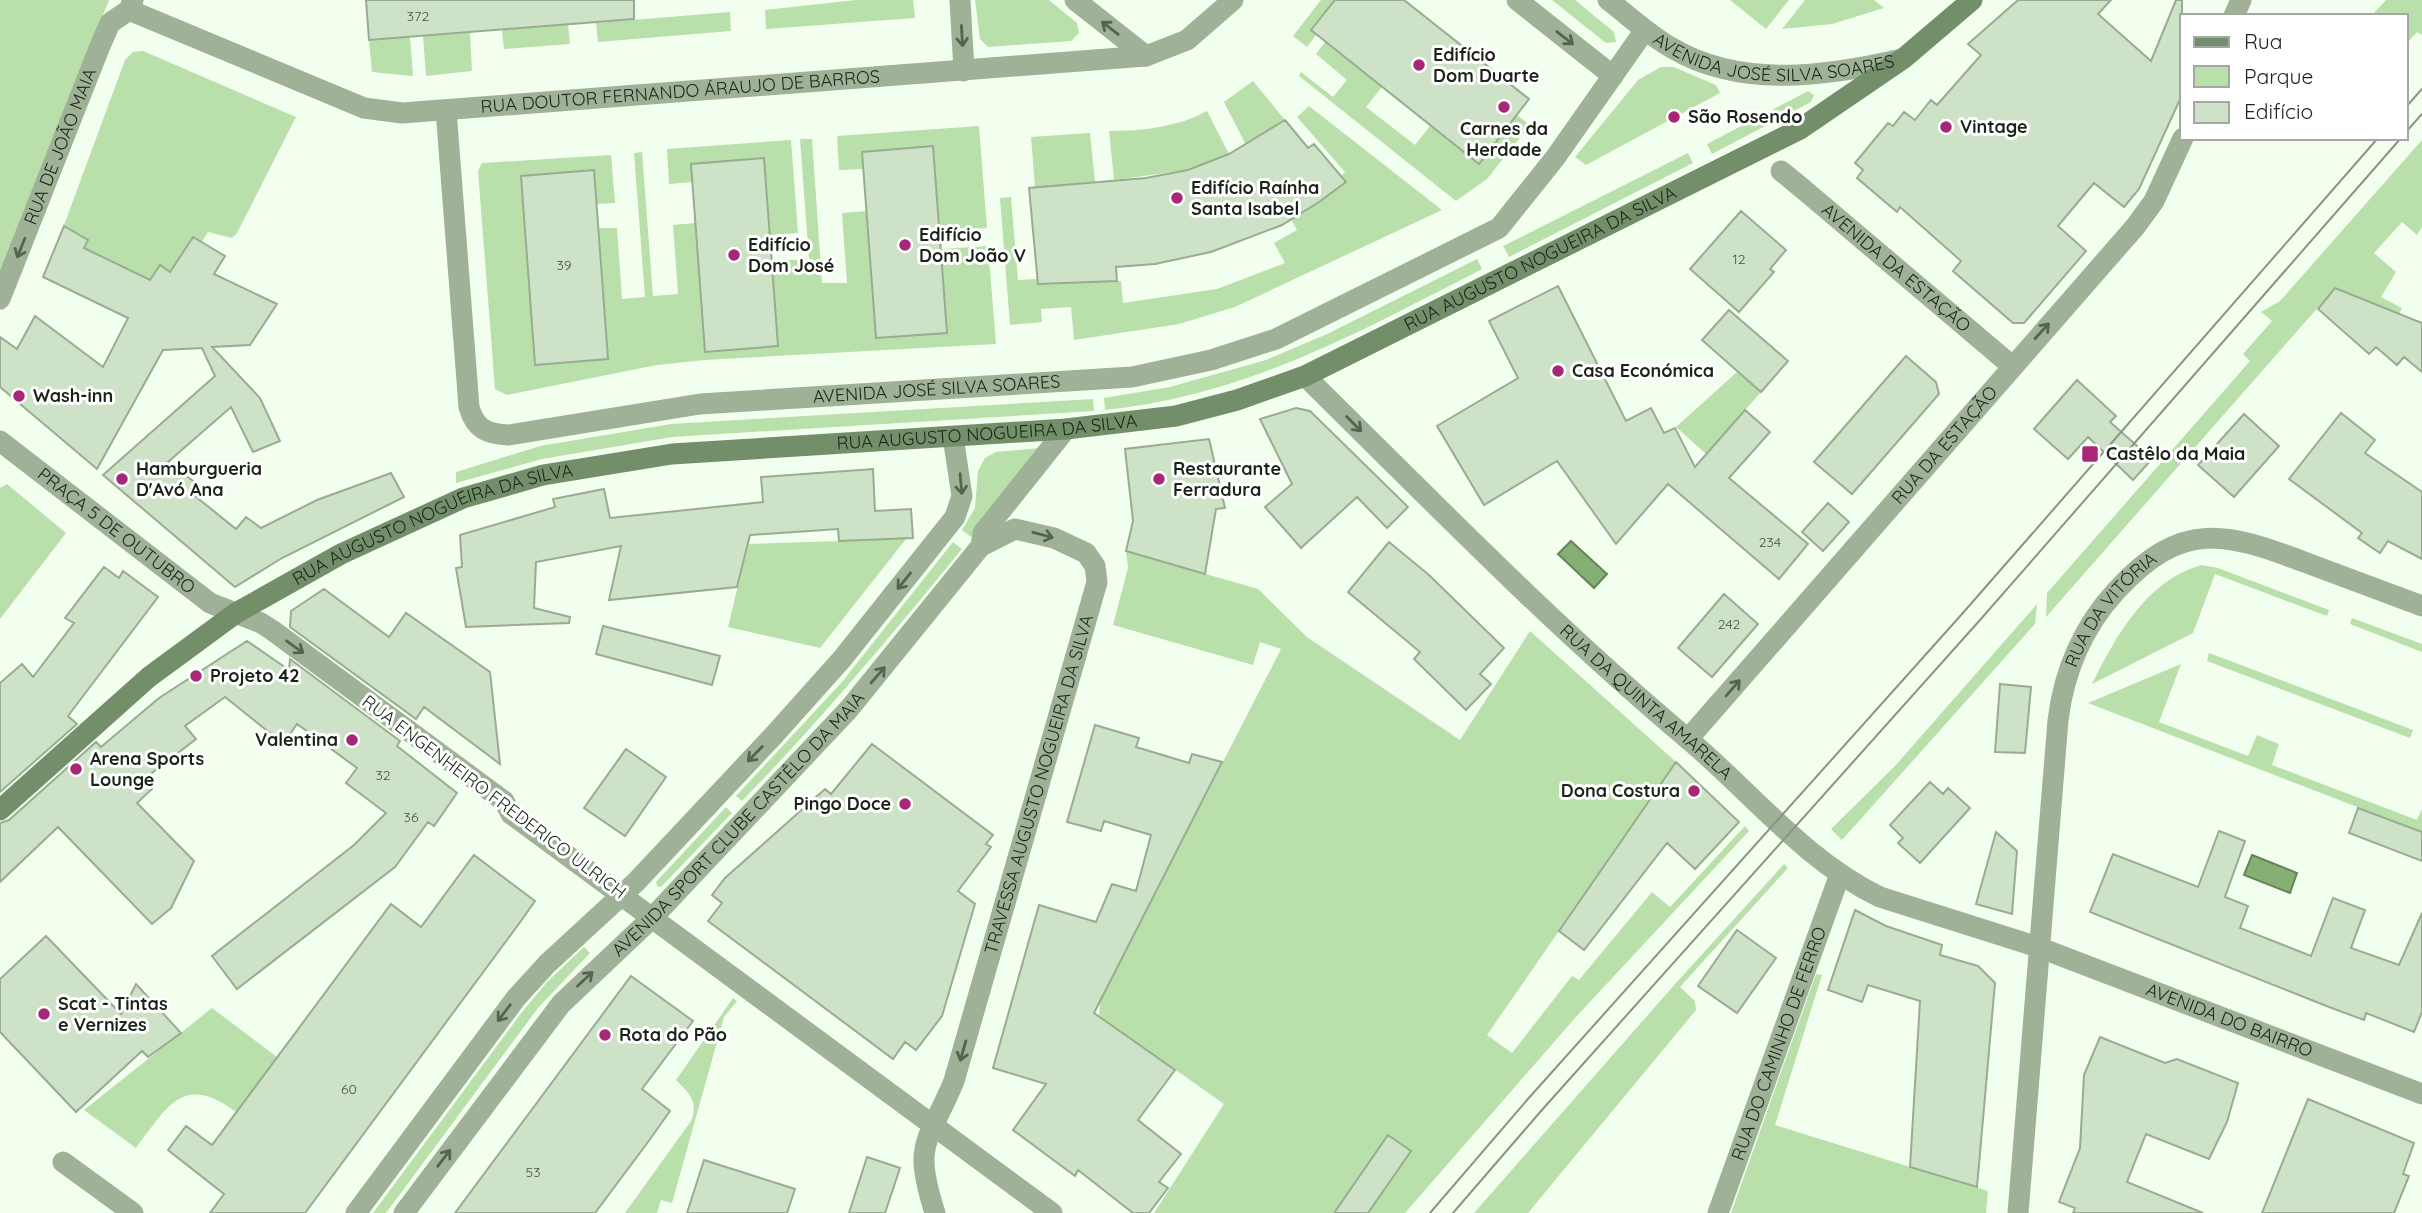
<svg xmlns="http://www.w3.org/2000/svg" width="2422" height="1213" font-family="Quicksand,sans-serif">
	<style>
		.green { fill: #b9e0aa }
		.water { fill: #85af74; stroke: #658559; stroke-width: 2 }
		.building { fill: #cde2c6; stroke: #99ac92; stroke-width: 2 }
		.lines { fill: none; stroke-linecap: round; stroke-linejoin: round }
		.pedestrian { stroke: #9fb298; stroke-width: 21 }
		.minor { stroke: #9fb298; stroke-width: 21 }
		.tertiary { stroke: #9fb298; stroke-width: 21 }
		.secondary { stroke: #738f69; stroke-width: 21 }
		.tram { stroke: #8a9486; stroke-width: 2 }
		.oneway { stroke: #566352 }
		.poi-dot { fill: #a82878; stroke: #fff; stroke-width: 2.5 }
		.labels { text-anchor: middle; stroke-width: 6; stroke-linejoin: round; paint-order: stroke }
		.number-label { font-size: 14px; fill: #485344 }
		.street-label { font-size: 18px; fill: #1b2319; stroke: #fff }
		.poi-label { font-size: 18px; font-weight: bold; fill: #1b2319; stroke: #fff; text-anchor: start }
	</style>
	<rect width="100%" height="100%" fill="#f2ffee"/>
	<path class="green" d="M0,0H109L0,271Z
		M856,0H913L915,18L766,29L765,10Z
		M975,0H1049L1077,23L1079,33L1071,41L988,47L980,39Z
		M1321,0H1335L1311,30L1316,35L1307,47L1293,36Z
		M1552,0H1575L1614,32L1616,42L1606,43Z
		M1730,0H1789L1766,29Z
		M1805,0H1874L1884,8L1832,24L1782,29Z
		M2386,0H2422V35L2417,32L2406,44V16H2371Z
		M730,12L731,31L598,42L596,23Z
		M568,25L570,44L504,49L502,30Z
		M470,32L472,71L426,76L423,36Z
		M410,37L413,76L372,72L369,40Z
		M1325,42L1382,87L1366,107L1415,145L1430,126L1478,164L1517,115L1530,125L1487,179L1456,201L1299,76L1301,72L1333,97L1347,80L1316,54Z
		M143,51L296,117L237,233L232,238L208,232L202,242L192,238L170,272L160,265L150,280L60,236L125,60L133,52Z
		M1661,67H1674L1716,85L1720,93L1586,165L1575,157L1638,80Z
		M1253,81L1285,120L1246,145L1224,102Z
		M1808,91L1814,95L1811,102L1712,154L1707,144Z
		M1309,106L1442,210L1235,307L1179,324L1074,340L1071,307L1041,309L1042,322L1010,325L1000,198L1011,197L1018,280L1036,279V273L1097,268L1098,282L1121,281L1123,303L1217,289L1285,263L1274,243L1297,230L1291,219L1346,182L1341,176L1345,172L1297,117Z
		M1207,111L1229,154L1188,170L1114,180L1109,131C1142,131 1178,127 1207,111Z
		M979,126L987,228L940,231L933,147L862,152L863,169L839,170L837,136Z
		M1090,133L1095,182L1035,187L1031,137Z
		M800,139H812L822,283H847L842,213L867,211L876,338L947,333L941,249L988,246L996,344L705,360L657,365L507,395L495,389L478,171L482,163L611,155L615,203L596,204L593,170L521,176L528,270L598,228H617L622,299L645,297L634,153L642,152L653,296L678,294L673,225L695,223L705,352L778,346L772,261L809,259Z
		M791,140L798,233L769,235L763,159L691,164L692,182L669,184L667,149Z
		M2422,140V227L2417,235L2402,222L2374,253L2396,272L2381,297L2402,308L2399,314L2335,288L2046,617L2047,593L2250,361L2243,354L2272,321L2261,312L2280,301Z
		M1688,153L1693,163L1509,257L1503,246Z
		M1477,259L1482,269C1358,333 1246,395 1105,410L1104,398L1170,387L1266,360L1327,334Z
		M1737,372L1761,392L1706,454L1676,427Z
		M1093,399L1094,411L672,437L542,459L456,483V472L540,446L671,424Z
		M1040,448L971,537L962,530L975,508L978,471L985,458L996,452Z
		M7,484L66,533L0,619V488Z
		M906,539L820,648L728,627L748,544Z
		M953,542L962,549C891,636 820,721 742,801L736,796L842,682Z
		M1126,551L1258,589L1307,637L1460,740L1530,631L1676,762L1487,1035L1512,1053L1572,976L1579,980L1652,892L1670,907L1745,826L1749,831L1575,1018L1405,1213H1154L1224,1104L1099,1016L1100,1001L1281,649L1260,642L1253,665L1113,625L1128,568Z
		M2201,565L2218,568L2329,610L2327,616L2215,574L2193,633L2092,684C2116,636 2146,581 2201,565Z
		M2037,604L2035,624L1842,840L1831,829L1895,766Z
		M2352,618L2422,644V652L2350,624Z
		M2209,653L2413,730L2410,738L2207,661Z
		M2181,664L2159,722L2248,756L2257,735L2279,744L2272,765L2417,820L2422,809V832L2088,703Z
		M726,807L732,813L661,887L657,886L656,882Z
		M1784,864L1788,868L1680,987L1695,1001L1696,1010L1528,1213H1474L1676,983Z
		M584,947L590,953L538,1008L386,1213H373L522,1012L547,982Z
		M1816,974L1822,975L1775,1125L1988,1191L1986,1213H1731Z
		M733,998L737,1001L724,1017L672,1203L661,1200L657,1213H625L691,1121C699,1102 689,1093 676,1080Z
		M212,1008L277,1057L236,1112C183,1073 168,1106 136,1148L84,1110Z"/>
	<path class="water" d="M1571,541L1607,574L1594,588L1558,554Z
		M2252,855L2297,873L2290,893L2244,875Z"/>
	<path class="building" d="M366,0H634V19L369,40Z
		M1335,0H1404L1529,99L1479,164L1311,30Z
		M2018,0H2111L2098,14L2151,61L2176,0H2182V95L2139,189L2124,207L2094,183L2058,226L2086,251L2024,323H2013L1953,271L1961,261L1900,207L1897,212L1857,178L1863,170L1855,163L1888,123L1893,126L1904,112L1915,120L1931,100L1937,105L1981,55L1968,44Z
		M1285,120L1308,148L1314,144L1346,182L1319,202L1282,225L1211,252L1155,264L1116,267L1117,281L1038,284L1029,188L1146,178L1188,170L1229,154Z
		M933,146L947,333L876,338L862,152Z
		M764,158L778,346L705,352L691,164Z
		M594,170L608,359L535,365L521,176Z
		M1741,211L1786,250L1770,269L1774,272L1739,312L1690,269Z
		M64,226L88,240L84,248L150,280L160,265L170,272L193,237L225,256L214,274L277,304L250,345L212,347L260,398L280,441L253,452L231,407L168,462L201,487L195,496L236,529L246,517L261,528L317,500L391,473L404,497L282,558L235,587L103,475L215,376L202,348L163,350L97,469L0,387V337L17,349L35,316L103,367L128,318L43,277Z
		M1558,286L1626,421L1651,408L1664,433L1675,428L1695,467L1745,410L1770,432L1729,478L1808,544L1779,579L1668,484L1616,544L1557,461L1484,505L1437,426L1518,378L1489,321Z
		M2335,288L2422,323V372L2404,357L2397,365L2376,347L2369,354L2318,309Z
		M1729,310L1788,361L1761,392L1702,340Z
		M1906,356L1936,382L1939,394L1852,494L1814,462Z
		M2077,380L2116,416L2110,422L2152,459L2133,480L2088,437L2068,459L2034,429Z
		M1296,408L1310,411L1408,507L1387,528L1357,497L1301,548L1265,507L1292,484L1260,419Z
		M2341,413L2375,440L2365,453L2422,492V559L2388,541L2380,553L2358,538L2362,533L2289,479Z
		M2244,414L2279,446L2234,497L2198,465Z
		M1209,439L1225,508L1216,509L1205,574L1126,551L1133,521L1125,449Z
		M873,469L875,511L911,509L913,538L839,541L838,529L750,535L737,587L609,600L621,546L536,562L534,608L570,617L569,623L466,627L456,568L462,567L460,535L555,507L553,499L604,489L610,518L763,502L761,477Z
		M1828,503L1849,522L1823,551L1802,532Z
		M1389,542L1429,575L1504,648L1480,674L1491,684L1466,710L1414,659L1420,652L1348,592Z
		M104,567L119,578L123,571L158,597L68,716L77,724L0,792V683L22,664L33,677L74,623L65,618Z
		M324,589L389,637L406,613L490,672L500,764L424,707L416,719L290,627L291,611Z
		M1724,594L1758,624L1712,677L1678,648Z
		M603,626L720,656L712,685L596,654Z
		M247,641L289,670L290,659L400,741L397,746L457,793L434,826L428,822L395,867L237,989L212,956L354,845L386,813L346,783L357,768L323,743L297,724L288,737L279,731L275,737L225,697L185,726L196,739L144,779L152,789L137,803L194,861L171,908L152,924L58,827L0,882V823L9,820L96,742L101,747L159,698Z
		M2000,684L2031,687L2025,753L1995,752Z
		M1095,725L1139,738L1136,747L1189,763L1192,754L1222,762L1094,1013L1175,1070L1138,1120L1181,1154L1159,1182L1168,1188L1149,1213H1133L1078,1170L1075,1176L1013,1130L1046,1084L993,1068L1039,905L1096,922L1112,884L1136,891L1151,835L1104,821L1101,831L1067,822Z
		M872,744L993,835L986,844L991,847L958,891L975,904L942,1016L916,1050L905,1042L893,1059L708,921L722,903L712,895L725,878L825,789L831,794Z
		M626,749L666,777L625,836L584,808Z
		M1676,762L1739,822L1695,869L1667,843L1584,950L1559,931Z
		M1930,782L1943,794L1948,788L1970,808L1920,863L1898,843L1903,838L1890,825Z
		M2358,808L2422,832V861L2349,833Z
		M2219,831L2245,841L2225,897L2248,906L2240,928L2311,956L2333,898L2365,910L2351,948L2399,965L2422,913V1012L2414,1032L2366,1013L2364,1020L2329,1007L2090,912L2113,854L2198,887Z
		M1996,832L2017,851L2012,914L1976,904Z
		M474,855L535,901L521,921L305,1213H210L224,1194L168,1150L186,1126L212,1145L391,904L421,927Z
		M1855,910L1886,926L1942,945L1940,955L1978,966L1995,983L1977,1187L1910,1167L1920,1001L1868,985L1862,1002L1828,990Z
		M1737,930L1776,958L1737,1013L1698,986Z
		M46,936L121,1014L136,984L181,1033L148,1057L142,1051L76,1112L0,1032V979Z
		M631,976L693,1021L642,1089L670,1111L648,1142L595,1213H455Z
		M2100,1037L2165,1063L2177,1059L2238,1083L2227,1122L2209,1159L2146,1134L2127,1182L2203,1213H2073L2075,1208L2059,1202L2080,1148L2084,1075Z
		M2308,1099L2414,1143L2403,1174L2409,1176L2394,1213H2262Z
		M1388,1135L1411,1151L1368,1213H1334Z
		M867,1157L900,1168L885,1213H849Z
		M704,1160L795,1189L787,1213H687Z"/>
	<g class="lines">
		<path class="pedestrian" d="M1781,171L1803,189"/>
		<g class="minor">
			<path d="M960,0L964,71"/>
			<path d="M1075,0L1146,56"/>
			<path d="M1517,0L1613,76"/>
			<path id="s1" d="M1608,0C1629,16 1649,35 1672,48C1741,89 1828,76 1902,59"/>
			<path id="s2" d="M129,10L364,108L402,113L1146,56L1187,40L1233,0"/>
			<path d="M2234,16L2241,0"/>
			<path id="s3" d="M446,110L469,407C475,429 487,434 509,435L700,404L1132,377L1211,360L1276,339L1499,228L1555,158L1645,30"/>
			<path id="s4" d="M1803,189L2012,366"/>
			<path id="s5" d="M0,299L100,46L110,23L129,10L133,0"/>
			<path id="s6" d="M1305,376C1431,500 1553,626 1689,740C1751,792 1805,861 1880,897L2038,947"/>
			<path id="s7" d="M0,441L210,603L261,623L272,630L504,801L511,814L1052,1213"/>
			<path id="s8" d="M1688,739L2135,227L2154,201L2183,138"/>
			<path d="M63,1162L133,1213"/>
			<path id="s9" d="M935,1213C912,1141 928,1144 954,1081L1097,582L1095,566L1086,553L1054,538L1015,529L981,546"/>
			<path id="s10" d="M1718,1213L1840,874"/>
		</g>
		<g class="tertiary">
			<path id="s11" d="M2038,947L2422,1094"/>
			<path d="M356,1213L516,998L547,964L636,882L774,735L842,659L955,517L962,496L953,437"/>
			<path id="s12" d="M404,1213L561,1004L653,917L849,709L981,546L983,533L1066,429"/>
			<path id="s13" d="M2018,1213L2058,720C2064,672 2083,627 2116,591C2182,519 2225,532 2307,563C2345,577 2384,592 2422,606"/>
		</g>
		<path class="secondary" id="s14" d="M0,810L149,677L236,613L341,554L463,498L543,475L672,454L1066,429L1176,416L1237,400L1305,376L1800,129L1904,58L1972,0"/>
		<path class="tram" d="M2406,107L2422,89
			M2406,132L2422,114
			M1430,1213L1527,1100L1962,614L2378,138
			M1453,1213L1541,1111L1980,620L2401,138"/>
	</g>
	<defs><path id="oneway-shaft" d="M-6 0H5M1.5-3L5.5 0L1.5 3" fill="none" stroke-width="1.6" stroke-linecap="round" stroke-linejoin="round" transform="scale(1.75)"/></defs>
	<g class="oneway">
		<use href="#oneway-shaft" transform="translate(1110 28) rotate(-142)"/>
		<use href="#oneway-shaft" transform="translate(962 36) rotate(87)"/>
		<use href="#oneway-shaft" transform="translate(1565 38) rotate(38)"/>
		<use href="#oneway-shaft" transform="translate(21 248) rotate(112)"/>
		<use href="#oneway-shaft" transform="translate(2042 331) rotate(-48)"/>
		<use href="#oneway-shaft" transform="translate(1354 424) rotate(45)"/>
		<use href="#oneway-shaft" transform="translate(961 484) rotate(85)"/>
		<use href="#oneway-shaft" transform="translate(1043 535) rotate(15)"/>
		<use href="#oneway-shaft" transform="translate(904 581) rotate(129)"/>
		<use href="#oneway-shaft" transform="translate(295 647) rotate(36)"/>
		<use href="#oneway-shaft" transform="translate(878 675) rotate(-49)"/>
		<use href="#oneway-shaft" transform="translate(1733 688) rotate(-49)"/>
		<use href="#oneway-shaft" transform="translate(755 754) rotate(134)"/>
		<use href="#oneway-shaft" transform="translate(585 979) rotate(-43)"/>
		<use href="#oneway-shaft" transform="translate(504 1013) rotate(127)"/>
		<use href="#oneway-shaft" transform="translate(963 1051) rotate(106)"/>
		<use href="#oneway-shaft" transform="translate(444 1158) rotate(-53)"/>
	</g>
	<g class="poi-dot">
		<circle cx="1419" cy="65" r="7"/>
		<circle cx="1504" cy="107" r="7"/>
		<circle cx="1674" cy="117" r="7"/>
		<circle cx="1946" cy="127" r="7"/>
		<circle cx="1177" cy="198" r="7"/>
		<circle cx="905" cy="245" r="7"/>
		<circle cx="734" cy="255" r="7"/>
		<circle cx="1558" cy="371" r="7"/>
		<circle cx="19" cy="396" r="7"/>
		<rect x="2081" y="445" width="18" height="18" rx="3.5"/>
		<circle cx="122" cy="479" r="7"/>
		<circle cx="1159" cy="479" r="7"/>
		<circle cx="196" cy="676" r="7"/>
		<circle cx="352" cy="740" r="7"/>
		<circle cx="76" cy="769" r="7"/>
		<circle cx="1694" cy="791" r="7"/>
		<circle cx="905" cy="804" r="7"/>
		<circle cx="44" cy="1014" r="7"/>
		<circle cx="605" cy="1035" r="7"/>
	</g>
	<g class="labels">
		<g class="number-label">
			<text x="418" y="21">372</text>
			<text x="1739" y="264">12</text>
			<text x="564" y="270">39</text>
			<text x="1770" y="547">234</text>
			<text x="1729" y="629">242</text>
			<text x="383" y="780">32</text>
			<text x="411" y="822">36</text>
			<text x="349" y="1094">60</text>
			<text x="533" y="1177">53</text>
		</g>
		<g class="street-label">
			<text dy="6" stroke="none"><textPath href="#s1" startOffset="184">AVENIDA JOSÉ SILVA SOARES</textPath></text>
			<text dy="6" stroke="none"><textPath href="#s2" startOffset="572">RUA DOUTOR FERNANDO ÁRAUJO DE BARROS</textPath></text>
			<text dy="6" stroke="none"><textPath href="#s5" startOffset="164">RUA DE JOÃO MAIA</textPath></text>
			<text dy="6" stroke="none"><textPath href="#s14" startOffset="1680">RUA AUGUSTO NOGUEIRA DA SILVA</textPath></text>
			<text dy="6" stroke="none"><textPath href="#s4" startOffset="122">AVENIDA DA ESTAÇÃO</textPath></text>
			<text dy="6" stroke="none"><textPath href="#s3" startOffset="782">AVENIDA JOSÉ SILVA SOARES</textPath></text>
			<text dy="6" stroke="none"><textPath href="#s14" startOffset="1092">RUA AUGUSTO NOGUEIRA DA SILVA</textPath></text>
			<text dy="6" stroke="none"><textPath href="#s8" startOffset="390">RUA DA ESTAÇÃO</textPath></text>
			<text dy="6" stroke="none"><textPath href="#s14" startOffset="525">RUA AUGUSTO NOGUEIRA DA SILVA</textPath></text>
			<text dy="6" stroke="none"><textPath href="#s7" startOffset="147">PRAÇA 5 DE OUTUBRO</textPath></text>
			<text dy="6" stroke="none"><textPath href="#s13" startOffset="620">RUA DA VITÓRIA</textPath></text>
			<text dy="6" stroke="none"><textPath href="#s6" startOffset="472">RUA DA QUINTA AMARELA</textPath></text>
			<text dy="6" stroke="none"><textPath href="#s9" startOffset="448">TRAVESSA AUGUSTO NOGUEIRA DA SILVA</textPath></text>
			<text transform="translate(494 797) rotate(37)" y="6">RUA ENGENHEIRO FREDERICO ULRICH</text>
			<text dy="6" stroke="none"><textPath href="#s12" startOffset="514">AVENIDA SPORT CLUBE CASTÊLO DA MAIA</textPath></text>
			<text dy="6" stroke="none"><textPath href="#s11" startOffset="205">AVENIDA DO BAIRRO</textPath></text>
			<text dy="6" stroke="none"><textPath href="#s10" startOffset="180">RUA DO CAMINHO DE FERRO</textPath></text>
		</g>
		<g class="poi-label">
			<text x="1433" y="61">Edifício<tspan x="1433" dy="21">Dom Duarte</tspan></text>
			<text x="1688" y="123">São Rosendo</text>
			<text x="1960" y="133">Vintage</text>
			<text x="1504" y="135" text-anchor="middle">Carnes da<tspan x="1504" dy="21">Herdade</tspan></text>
			<text x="1191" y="194">Edifício Raínha<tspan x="1191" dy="21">Santa Isabel</tspan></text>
			<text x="919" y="241">Edifício<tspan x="919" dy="21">Dom João V</tspan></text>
			<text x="748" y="251">Edifício<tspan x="748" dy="21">Dom José</tspan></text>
			<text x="1572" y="377">Casa Económica</text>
			<text x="33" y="402">Wash-inn</text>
			<text x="2106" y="460">Castêlo da Maia</text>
			<text x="136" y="475">Hamburgueria<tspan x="136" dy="21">D'Avó Ana</tspan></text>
			<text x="1173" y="475">Restaurante<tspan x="1173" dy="21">Ferradura</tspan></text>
			<text x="210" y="682">Projeto 42</text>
			<text x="338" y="746" text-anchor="end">Valentina</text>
			<text x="90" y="765">Arena Sports<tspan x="90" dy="21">Lounge</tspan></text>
			<text x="1680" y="797" text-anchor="end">Dona Costura</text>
			<text x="891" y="810" text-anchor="end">Pingo Doce</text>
			<text x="58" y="1010">Scat - Tintas<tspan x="58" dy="21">e Vernizes</tspan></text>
			<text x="619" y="1041">Rota do Pão</text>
		</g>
	</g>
	<rect x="2180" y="14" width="228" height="126" fill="#ffffff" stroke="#a4a7a3" stroke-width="2"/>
	<rect x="2194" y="37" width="35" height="10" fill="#738f69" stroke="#a4a7a3" stroke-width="2"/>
	<text x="2244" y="49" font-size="21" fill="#1b2319">Rua</text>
	<rect x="2194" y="66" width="35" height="21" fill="#b9e0aa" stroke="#a4a7a3" stroke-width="2"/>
	<text x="2244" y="84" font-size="21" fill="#1b2319">Parque</text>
	<rect x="2194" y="102" width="35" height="21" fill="#cde2c6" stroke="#a4a7a3" stroke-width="2"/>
	<text x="2244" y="119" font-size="21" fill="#1b2319">Edifício</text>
</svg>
